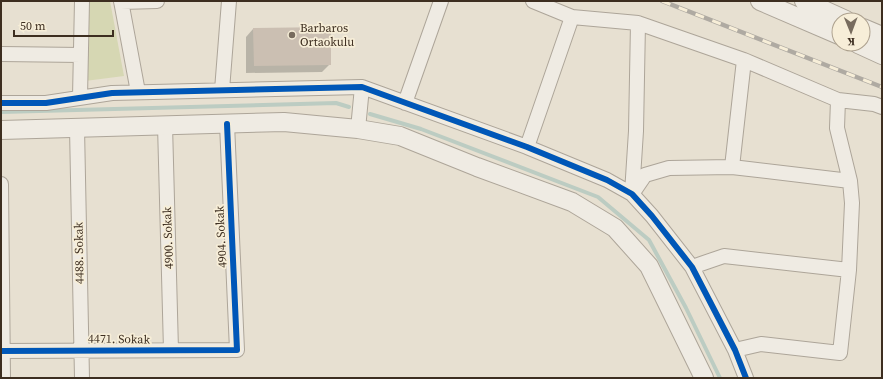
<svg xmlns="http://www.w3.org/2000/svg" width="883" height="379" font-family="'Source Serif 4',serif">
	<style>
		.green { fill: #d6d7b3 }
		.shadow { fill: #0003 }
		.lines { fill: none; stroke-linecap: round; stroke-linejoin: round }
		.stream { stroke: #bcccc2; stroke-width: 4 }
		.building { fill: #cbbfb2 }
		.minor-casing { stroke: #ada599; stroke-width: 16 }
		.tertiary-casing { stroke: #ada599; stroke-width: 20 }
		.minor { stroke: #efebe3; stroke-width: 14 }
		.tertiary { stroke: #efebe3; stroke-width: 18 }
		.rail-casing { stroke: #afaaa2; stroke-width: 4.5 }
		.rail { stroke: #f7eed8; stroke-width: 3; stroke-dasharray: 9; stroke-linecap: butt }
		.cycleway-casing { stroke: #f7eed8; stroke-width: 8 }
		.cycleway { stroke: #0057b8; stroke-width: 6 }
		.poi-dot { fill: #786c5e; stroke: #f7eed8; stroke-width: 1.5 }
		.labels { text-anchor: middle; stroke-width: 3.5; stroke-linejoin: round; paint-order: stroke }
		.poi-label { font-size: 12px; fill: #3d2e20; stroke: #f7eed8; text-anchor: start }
		.street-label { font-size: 12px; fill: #3d2e20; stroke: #f7eed8 }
	</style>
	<rect width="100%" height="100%" fill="#e7e0d1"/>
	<path class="green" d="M86,1H110L124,76L85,81Z"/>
	<path class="shadow" d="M253,29L330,64L322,72L246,73V37Z"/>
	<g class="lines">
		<path class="stream" d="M1,112L336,103L349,107
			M370,114L421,129L598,197L649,240L686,308L720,378"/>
	</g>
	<path class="building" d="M331,27V65L254,66L253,28Z"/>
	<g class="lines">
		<g class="minor-casing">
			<path id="minor" d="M121,1L138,92
				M533,1L572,17L638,23L744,60L838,100
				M121,2L157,1
				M1,54L81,55
				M222,90L229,1
				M80,97L82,1
				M1,103H46L112,93L362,87L527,147L607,180L632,194L652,216L692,267L735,350L746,378
				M405,103L441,1
				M165,125L171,350
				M77,128L82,378
				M358,129L362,87
				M527,147L572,17
				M732,167L744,60
				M1,184L3,378
				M632,193L636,131L638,23
				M632,194L645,175L669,168L732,167L850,181
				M692,267L724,256L849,270
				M735,350L761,344L840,353L849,270L852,203L850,181L837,128L838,100L874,104L882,107
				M1,351L237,350L227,124"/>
		</g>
		<g class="tertiary-casing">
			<path id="tertiary" d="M760,1L839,35
				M804,1L846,20
				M863,28L882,36
				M858,44L882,55
				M1,130L284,122L358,129L400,136L477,167L572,202L615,228L649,266L704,378"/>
		</g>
		<use href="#minor" class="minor"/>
		<use href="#tertiary" class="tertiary"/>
		<g class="rail-casing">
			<path id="rail" d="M662,1L882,87"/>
		</g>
		<use href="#rail" class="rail"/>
		<g class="cycleway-casing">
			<path id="cycleway" d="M1,103H46L112,93L362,87L527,147L607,180L632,194L652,216L692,267L735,350L746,378
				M1,351L237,350L227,124"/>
		</g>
		<use href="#cycleway" class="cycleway"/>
	</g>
	<circle class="poi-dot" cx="292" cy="35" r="4"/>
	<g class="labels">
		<g class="poi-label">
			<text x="300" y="32">Barbaros<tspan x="300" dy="14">Ortaokulu</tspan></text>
		</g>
		<g class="street-label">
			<text transform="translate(221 237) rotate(-93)" y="4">4904. Sokak</text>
			<text transform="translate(168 238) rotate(-92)" y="4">4900. Sokak</text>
			<text transform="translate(79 253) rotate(-91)" y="4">4488. Sokak</text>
			<text transform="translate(119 339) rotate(1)" y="4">4471. Sokak</text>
		</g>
	</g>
	<rect width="883" height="379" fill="none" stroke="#3d2e20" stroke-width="4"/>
	<g transform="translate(851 32) rotate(179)"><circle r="19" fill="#f7eed8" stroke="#ada18e"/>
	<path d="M0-3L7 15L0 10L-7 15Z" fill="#786c5e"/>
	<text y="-6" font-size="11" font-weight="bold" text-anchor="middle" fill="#3d2e20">K</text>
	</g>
	<path d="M14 30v6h99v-6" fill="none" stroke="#3d2e20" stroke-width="2"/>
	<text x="20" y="30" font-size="12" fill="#3d2e20" stroke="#f7eed8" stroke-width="3" paint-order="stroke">50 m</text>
</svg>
